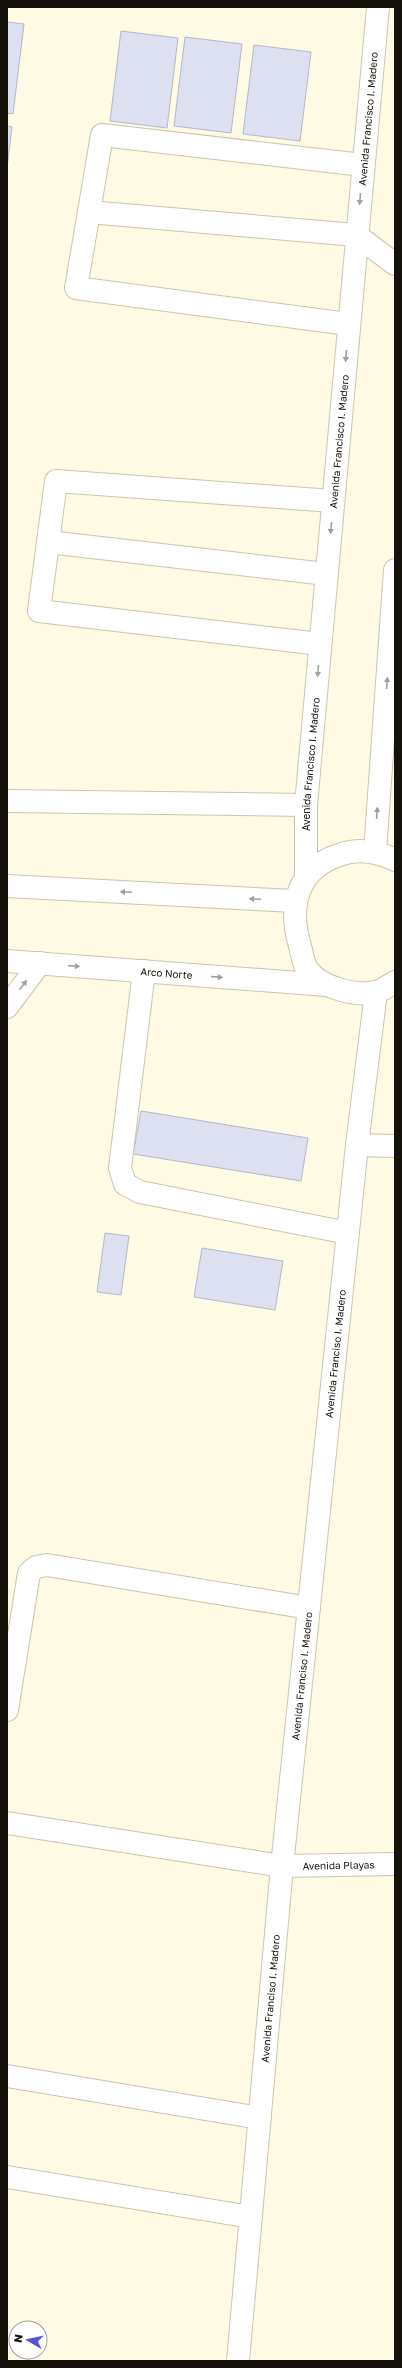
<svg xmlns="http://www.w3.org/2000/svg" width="402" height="2368" font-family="'Golos Text',sans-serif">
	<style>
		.building { fill: #dde0f1; stroke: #b4b7cd }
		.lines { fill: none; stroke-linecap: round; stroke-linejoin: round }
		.minor-casing { stroke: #c9c5af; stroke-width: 24 }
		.major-casing { stroke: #c9c5af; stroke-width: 24 }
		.minor { stroke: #fff; stroke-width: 22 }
		.major { stroke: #fff; stroke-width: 22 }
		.oneway { fill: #a1a09d }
		.labels { text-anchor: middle; stroke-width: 3; stroke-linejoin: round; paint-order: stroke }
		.street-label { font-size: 10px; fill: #14120a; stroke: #fff }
	</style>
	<rect width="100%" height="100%" fill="#fefae3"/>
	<path class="building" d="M7,22L24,24L13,114L7,113Z
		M121,31L178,38L167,128L110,121Z
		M185,37L242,44L231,133L174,126Z
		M254,45L311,52L300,141L243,134Z
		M7,126L12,127L7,168Z
		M141,1111L308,1138L301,1181L133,1154Z
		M105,1233L129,1236L121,1295L97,1292Z
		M202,1248L283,1261L275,1310L194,1297Z"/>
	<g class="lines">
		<g class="minor-casing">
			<g id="minor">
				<path d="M89,212L356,235"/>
				<path d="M348,324L76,288L102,135L363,165"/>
				<path d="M48,542L326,574"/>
				<path d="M320,644L39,611L56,481L333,501"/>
				<path d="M7,801L306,805"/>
				<path d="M144,971L120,1168L125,1184L140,1192L348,1233"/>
				<path d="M7,1007L40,963"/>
				<path d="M357,1145L395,1146"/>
				<path d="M7,1710L29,1573L36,1567L47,1565L309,1608"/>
				<path id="s1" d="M7,1823L282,1866L395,1864"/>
				<path d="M7,2076L260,2118"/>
				<path d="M7,2177L251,2217"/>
			</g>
		</g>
		<g class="major-casing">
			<g id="major">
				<path d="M356,235L395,264"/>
				<path d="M375,852L395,570"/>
				<path d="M395,860C377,851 358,848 339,855C297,869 288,906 300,946C302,953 303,963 307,969C319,987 356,997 376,992C382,991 389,985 395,982"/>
				<path id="s2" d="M306,876V805L378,7"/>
				<path d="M7,886L294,901"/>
				<path id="s3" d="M7,961L327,985"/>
				<path id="s4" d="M238,2361L282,1866L357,1145L376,992"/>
			</g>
		</g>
		<use href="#minor" class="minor"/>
		<use href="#major" class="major"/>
	</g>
	<defs><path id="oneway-solid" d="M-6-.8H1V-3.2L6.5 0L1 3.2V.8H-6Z"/></defs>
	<g class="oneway">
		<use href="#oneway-solid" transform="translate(360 199) rotate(95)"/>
		<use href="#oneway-solid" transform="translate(346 356) rotate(95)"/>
		<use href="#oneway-solid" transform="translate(331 528) rotate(95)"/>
		<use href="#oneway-solid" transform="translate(318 671) rotate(95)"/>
		<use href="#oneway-solid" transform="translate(387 683) rotate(-86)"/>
		<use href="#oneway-solid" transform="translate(377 813) rotate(-86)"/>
		<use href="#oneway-solid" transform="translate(126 892) rotate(-177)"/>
		<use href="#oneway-solid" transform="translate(255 899) rotate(-177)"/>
		<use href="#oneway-solid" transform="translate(74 966) rotate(4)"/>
		<use href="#oneway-solid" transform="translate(217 977) rotate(5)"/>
		<use href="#oneway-solid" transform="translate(23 985) rotate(-53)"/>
	</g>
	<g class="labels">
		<g class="street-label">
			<text dy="4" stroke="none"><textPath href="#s2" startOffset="760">Avenida Francisco I. Madero</textPath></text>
			<text dy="4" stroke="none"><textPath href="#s2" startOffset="436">Avenida Francisco I. Madero</textPath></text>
			<text dy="4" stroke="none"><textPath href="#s2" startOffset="112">Avenida Francisco I. Madero</textPath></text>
			<text dy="4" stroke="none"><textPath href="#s3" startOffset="160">Arco Norte</textPath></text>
			<text dy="4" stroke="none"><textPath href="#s4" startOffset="1012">Avenida Franciso I. Madero</textPath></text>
			<text dy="4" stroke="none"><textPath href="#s4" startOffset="688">Avenida Franciso I. Madero</textPath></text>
			<text dy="4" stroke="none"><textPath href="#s1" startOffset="335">Avenida Playas</textPath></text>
			<text dy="4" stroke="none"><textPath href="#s4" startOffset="364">Avenida Franciso I. Madero</textPath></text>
		</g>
	</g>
	<rect width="402" height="2368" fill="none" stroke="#14120a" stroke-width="16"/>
	<g transform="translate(28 2340) rotate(279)"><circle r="19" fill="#ffffff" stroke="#a1a09d"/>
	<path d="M0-3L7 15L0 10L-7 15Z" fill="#5755cc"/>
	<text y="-6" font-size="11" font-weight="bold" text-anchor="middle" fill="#14120a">N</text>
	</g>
</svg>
